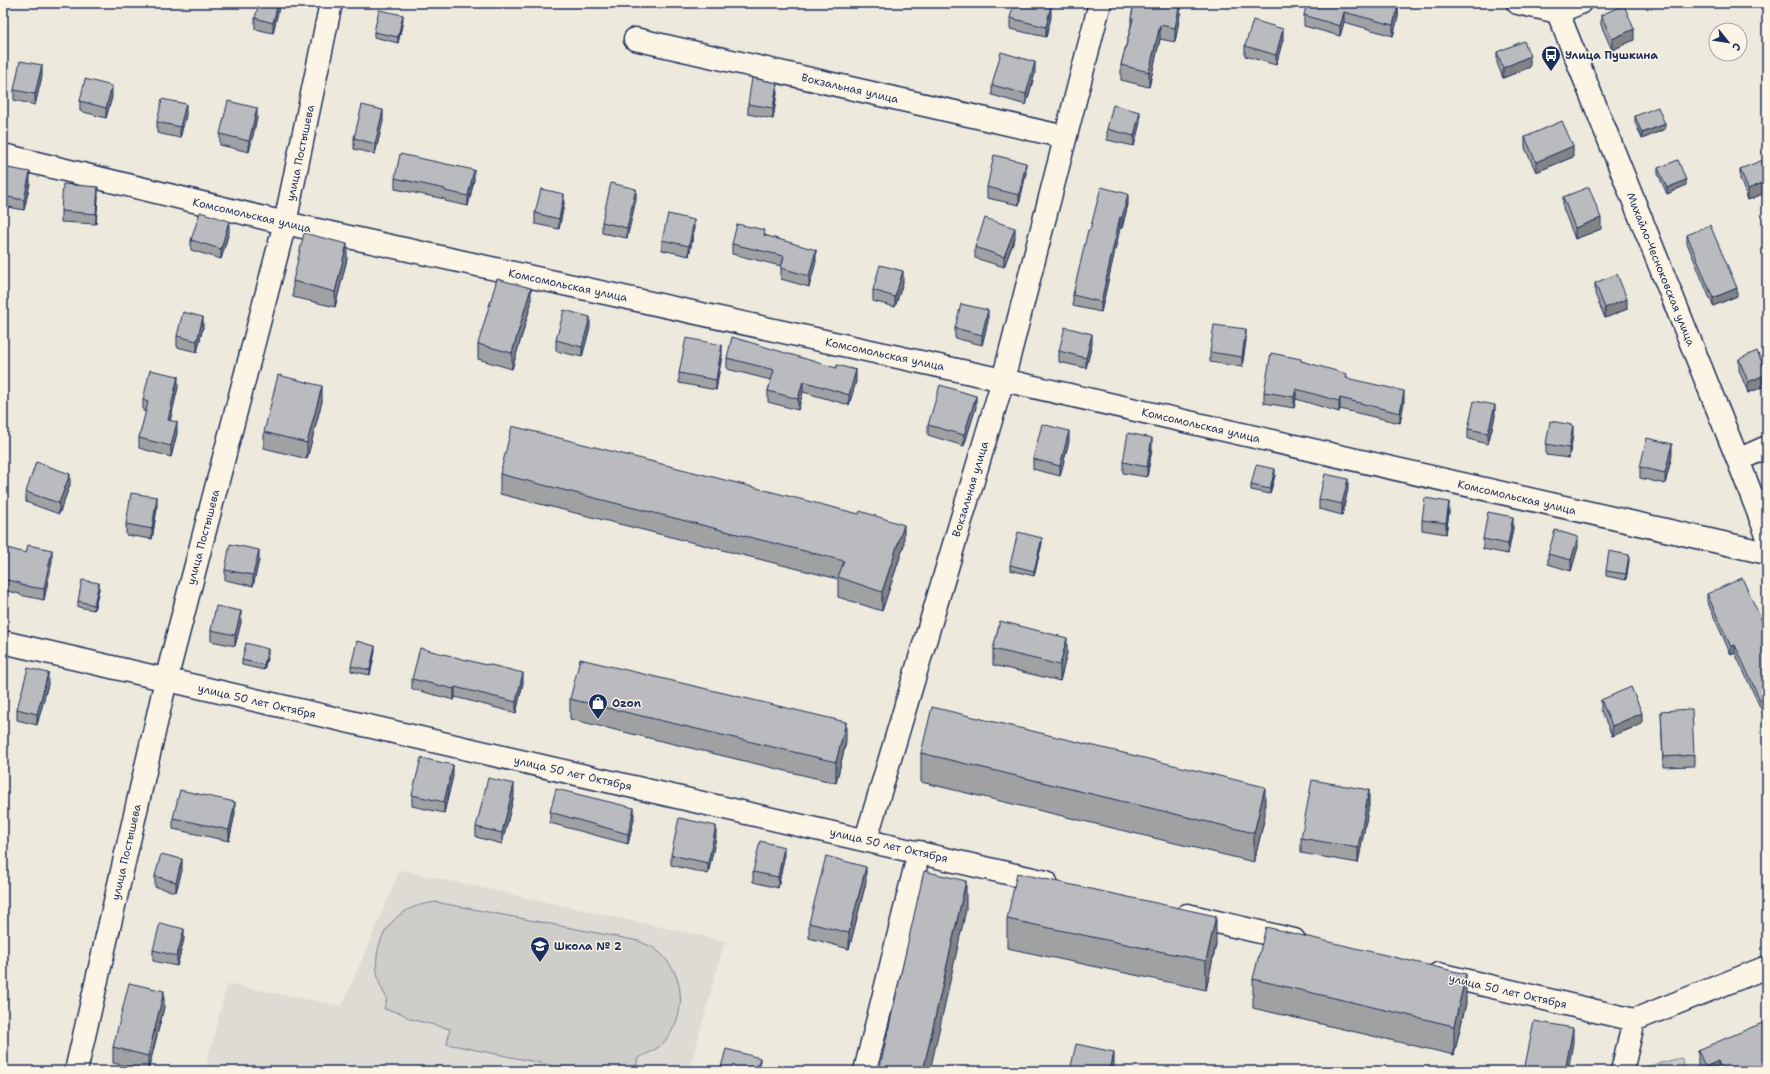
<svg xmlns="http://www.w3.org/2000/svg" width="1770" height="1074" font-family="'Shantell Sans',sans-serif">
	<style>
		.built { fill: #dedbd4 }
		.green { fill: #cfcdca; stroke: #757e94 }
		.lines { fill: none; stroke-linecap: round; stroke-linejoin: round }
		.minor-casing { stroke: #1b2f5e; stroke-width: 25 }
		.secondary-casing { stroke: #1b2f5e; stroke-width: 25 }
		.minor { stroke: #fcf5e5; stroke-width: 22 }
		.secondary { stroke: #fcf5e5; stroke-width: 22 }
		.wall { fill: #a0a1a3; stroke: #1b2f5e }
		.shaded-wall { fill: #828385; stroke: #1b2f5e }
		.building { fill: #babbbe; stroke: #1b2f5e }
		.labels { text-anchor: middle; stroke-width: 3; stroke-linejoin: round; paint-order: stroke }
		.poi-label { font-size: 11px; font-weight: bold; fill: #1b2f5e; stroke: #fcf5e5; text-anchor: start }
		.street-label { font-size: 11px; fill: #1b2f5e; stroke: #fcf5e5 }
	</style>
	<rect width="100%" height="100%" fill="#eee9dd"/>
	<filter id="ink" filterUnits="userSpaceOnUse"><feTurbulence type="fractalNoise" baseFrequency=".025" numOctaves="2"/><feDisplacementMap in="SourceGraphic" scale="8" xChannelSelector="R" yChannelSelector="G"/><feConvolveMatrix kernelMatrix="1 2 1 2 8 2 1 2 1" color-interpolation-filters="sRGB"/></filter>
	<g filter="url(#ink)">
		<path class="built" d="M400,870L725,941L689,1071H205L227,984L342,1006Z"/>
		<path class="green" d="M436,902L639,941C644,944 651,946 655,949C684,970 688,1010 668,1037C661,1048 649,1053 638,1058L635,1071H580L447,1044L450,1029L410,1019L401,1013L384,1009L387,998C365,966 379,918 417,906C423,904 430,903 436,902Z
			M1681,1058L1686,1071H1632V1070Z"/>
		<g class="lines">
			<g class="minor-casing">
				<path id="minor" d="M1518,3L1558,12L1580,3
					M635,39L1065,137
					M3,155L285,223L1003,380L1767,553
					M1738,460L1767,447
					M3,642L1046,882
					M866,839L1003,380L1100,3
					M1187,915L1294,940
					M1438,974L1634,1020L1767,967
					M76,1071L166,680L285,223L331,3
					M865,1071L919,852
					M1622,1071L1634,1020"/>
			</g>
			<g class="secondary-casing">
				<path id="secondary" d="M1554,3L1738,460L1767,535"/>
			</g>
			<use href="#minor" class="minor"/>
			<use href="#secondary" class="secondary"/>
		</g>
		<path class="wall" d="M280,3L273,33L255,29V18Z
			M1134,3H1182L1175,42L1160,39L1149,87L1121,80V65L1131,26V19Z
			M1398,6V17L1393,36L1344,22L1340,36L1304,26V15Z
			M1601,15L1634,40L1612,50L1601,25Z
			M1051,17L1046,37L1010,29V18Z
			M403,20L398,43L374,37V32Z
			M1283,39L1276,65L1245,56V46Z
			M1497,52L1530,67L1503,78L1497,63Z
			M1035,73L1026,105L992,95V85Z
			M42,76L35,105L14,100V90Z
			M777,93L773,119L748,114V104Z
			M112,97L106,118L80,111V101Z
			M186,115L180,138L157,133V122Z
			M1635,116L1665,129L1642,139L1635,122Z
			M257,118L249,152L220,145V134Z
			M383,121L375,154L354,149V138Z
			M1140,122L1134,146L1107,140V129Z
			M1525,137L1573,157L1536,172L1525,148Z
			M1767,162V192L1748,200L1740,179V169Z
			M3,167L30,183L24,210L3,206Z
			M1658,168L1686,185L1667,194L1658,174Z
			M1026,173L1019,205L987,198V187Z
			M395,178L474,180L468,206L445,201V199L395,189Z
			M98,197L96,224L61,222V211Z
			M1563,197L1601,229L1575,239L1563,208Z
			M636,199L627,238L602,233V222Z
			M564,204L559,229L535,224V213Z
			M1128,204L1122,228H1120L1101,312L1073,306V295L1090,230Z
			M694,231L689,256L662,250V240Z
			M229,232L221,259L191,250V240Z
			M765,235L816,261L809,287L781,279V266L732,254V244Z
			M1687,235L1737,296L1713,306L1687,243Z
			M1015,238L1004,267L975,258V247Z
			M347,259L335,307L293,297V281Z
			M903,282L895,307L873,301V290Z
			M1595,283L1627,309L1605,318L1595,294Z
			M531,304L512,369L478,359V344Z
			M988,321L982,345L955,338V328Z
			M203,327L197,352L177,347V336Z
			M590,327L582,357L556,351V340Z
			M1246,340L1242,367L1210,362V352Z
			M1092,344L1086,368L1059,362V351Z
			M722,355L716,390L679,383V373Z
			M727,358L856,381L849,405L803,392L798,410L768,402V391L771,380L727,369Z
			M1739,359L1767,374V385L1748,393L1739,370Z
			M1301,361L1347,378L1404,402L1400,423L1340,409L1339,412L1296,399L1294,408L1264,403V392Z
			M178,387L170,421L177,433L171,457L139,448V438L146,412L143,411V400Z
			M322,401L307,459L264,448V432Z
			M976,407L964,446L928,435V425Z
			M1495,416L1488,444L1468,439V429Z
			M1573,435L1569,458L1546,455V444Z
			M1069,441L1060,476L1033,469V459Z
			M1152,449L1147,477L1123,473V462Z
			M1672,455L1665,484L1640,478V467Z
			M500,474L904,545L882,611L838,597V579L500,494Z
			M1275,475L1270,494L1251,490V485Z
			M70,485L59,514L26,502V492Z
			M1348,489L1342,515L1319,509V499Z
			M157,508L152,539L126,535V524Z
			M1449,512L1446,534L1422,530V520Z
			M1513,528L1508,554L1483,549V539Z
			M1042,543L1034,576L1010,570V565Z
			M3,547L52,561L44,600L20,595V594L3,590Z
			M1578,547L1571,571L1548,564V554Z
			M259,560L253,586L225,580V570Z
			M1629,560L1626,580L1606,576V571Z
			M99,589L94,610L78,607V601Z
			M1707,594L1767,632V720H1766L1735,653L1731,655L1707,601Z
			M241,622L235,646L211,641V630Z
			M993,649L1067,653L1060,681L993,665Z
			M375,651L370,675L351,671V666Z
			M268,654L264,670L242,665V660Z
			M412,679L523,683L516,713L455,697L454,700L412,689Z
			M48,684L37,725L17,720V709Z
			M570,699L846,742L836,783L570,719Z
			M1601,700L1642,724L1612,736L1601,710Z
			M1661,711L1694,755V766L1663,767Z
			M921,753L1265,816L1254,862L921,782Z
			M453,776L444,813L412,806V795Z
			M514,795L502,844L476,837V827Z
			M1369,805L1358,863L1301,853V838Z
			M550,812L634,819L628,844L550,823Z
			M235,813L229,841L173,829V818Z
			M716,837L708,874L671,865V855Z
			M784,858L778,888L753,882V872Z
			M182,870L176,892L155,887V876Z
			M866,882L849,949L809,938V923Z
			M1007,919L1216,944L1206,990L1007,948Z
			M184,939L177,966L153,961V950Z
			M1253,979L1466,1003L1454,1055L1253,1008Z
			M164,1007L148,1071L113,1063V1047Z
			M1698,1050L1767,1071H1698Z"/>
		<path class="shaded-wall" d="M278,3H280L273,33V23Z
			M1180,3H1182L1175,42V28Z
			M1051,6V17L1046,37V27Z
			M1398,6V17L1393,36V25Z
			M1344,12V22L1340,36V26Z
			M403,15V20L398,43V37Z
			M1160,25V39L1149,87V72Z
			M1283,29V39L1276,65V55Z
			M1634,29V40L1612,50V39Z
			M1530,56V67L1503,78V68Z
			M1035,62V73L1026,105V94Z
			M42,65V76L35,105V94Z
			M777,83V93L773,119V108Z
			M112,86V97L106,118V108Z
			M186,104V115L180,138V127Z
			M257,108V118L249,152V141Z
			M383,110V121L375,154V144Z
			M1140,112V122L1134,146V136Z
			M1665,124V129L1642,139V133Z
			M1573,146V157L1536,172V162Z
			M1026,163V173L1019,205V195Z
			M474,170V180L468,206V196Z
			M30,172V183L24,210V200Z
			M1686,180V185L1667,194V188Z
			M1767,181V192L1748,200V189Z
			M98,187V197L96,224V214Z
			M636,189V199L627,238V228Z
			M564,194V204L559,229V219Z
			M1128,194V204L1122,228V218Z
			M1120,217V228L1101,312V302Z
			M1601,218V229L1575,239V228Z
			M694,220V231L689,256V246Z
			M229,221V232L221,259V249Z
			M1015,228V238L1004,267V257Z
			M347,244V259L335,307V292Z
			M816,250V261L809,287V276Z
			M903,271V282L895,307V297Z
			M531,288V304L512,369V353Z
			M1737,288V296L1713,306V298Z
			M1627,299V309L1605,318V308Z
			M988,310V321L982,345V335Z
			M203,317V327L197,352V341Z
			M590,317V327L582,357V347Z
			M1246,329V340L1242,367V357Z
			M1092,334V344L1086,368V358Z
			M722,345V355L716,390V380Z
			M856,370V381L849,405V395Z
			M1767,374V385L1748,393V382Z
			M178,376V387L168,430V420Z
			M803,381V392L798,410V399Z
			M322,386V401L307,459V443Z
			M1296,389V399L1294,408V397Z
			M1404,391V402L1400,423V413Z
			M976,396V407L964,446V435Z
			M1340,398V409L1339,412V401Z
			M1495,405V416L1488,444V433Z
			M177,422V433L171,457V446Z
			M1573,425V435L1569,458V448Z
			M1069,431V441L1060,476V466Z
			M1152,438V449L1147,477V467Z
			M1672,444V455L1665,484V473Z
			M1275,469V475L1270,494V489Z
			M70,474V485L59,514V503Z
			M1348,479V489L1342,515V504Z
			M157,497V508L152,539V529Z
			M1449,502V512L1446,534V523Z
			M1513,517V528L1508,554V544Z
			M904,525V545L882,611V592Z
			M1578,537V547L1571,571V560Z
			M1042,538V543L1034,576V571Z
			M52,550V561L44,600V589Z
			M259,550V560L253,586V575Z
			M1629,555V560L1626,580V574Z
			M99,583V589L94,610V605Z
			M241,611V622L235,646V635Z
			M1067,638V653L1060,681V665Z
			M1735,645V653L1731,655V647Z
			M375,646V651L370,675V670Z
			M268,649V654L264,670V665Z
			M48,673V684L37,725V714Z
			M523,673V683L516,713V702Z
			M455,687V697L454,700V689Z
			M1642,713V724L1612,736V726Z
			M1766,713H1767V720H1766Z
			M846,722V742L836,783V762Z
			M453,765V776L444,813V802Z
			M514,784V795L502,844V833Z
			M1265,787V816L1254,862V833Z
			M1369,790V805L1358,863V848Z
			M235,802V813L229,841V830Z
			M634,808V819L628,844V834Z
			M716,826V837L708,874V863Z
			M784,847V858L778,888V877Z
			M182,859V870L176,892V882Z
			M866,867V882L849,949V933Z
			M966,881V910L930,1071H923Z
			M1216,916V944L1206,990V961Z
			M184,929V939L177,966V956Z
			M1466,974V1003L1454,1055V1026Z
			M164,991V1007L148,1071V1056Z
			M1573,1028V1043L1568,1071H1565Z
			M1114,1052V1071H1110Z
			M760,1058V1071H756Z
			M1718,1061V1071H1705V1067Z"/>
		<path class="building" d="M259,3H278L273,23L255,18Z
			M1014,3H1038L1051,6L1046,27L1010,18Z
			M1134,3H1180L1175,28L1160,25L1149,72L1121,65L1133,19H1131Z
			M1307,3H1387L1398,6L1393,25L1344,12L1340,26L1304,15Z
			M1624,5L1634,29L1612,39L1601,15Z
			M379,10L403,15L398,37L374,32Z
			M1253,20L1283,29L1276,55L1245,46Z
			M1524,41L1530,56L1503,68L1497,52Z
			M1001,52L1035,62L1026,94L992,85Z
			M20,61L42,65L35,94L14,90Z
			M752,78L777,83L773,108L748,104Z
			M85,79L112,86L106,108L80,101Z
			M162,99L186,104L180,127L157,122Z
			M228,101L257,108L249,141L220,134Z
			M362,105L383,110L375,144L354,138Z
			M1113,105L1140,112L1134,136L1107,129Z
			M1658,107L1665,124L1642,133L1635,116Z
			M1562,121L1573,146L1536,162L1525,137Z
			M400,154L474,170L468,196L445,191V189L395,178Z
			M994,155L1026,163L1019,195L987,187Z
			M1766,159L1767,162V181L1748,189L1740,169Z
			M1678,160L1686,180L1667,188L1658,168Z
			M3,167L30,172L24,200L3,196Z
			M611,183L636,189L627,228L602,222Z
			M63,184L98,187L96,214L61,211Z
			M1101,187L1128,194L1122,218L1120,217L1101,302L1073,295L1088,230H1090Z
			M1589,187L1601,218L1575,228L1563,197Z
			M541,189L564,194L559,219L535,213Z
			M200,212L229,221L221,249L191,240Z
			M668,214L694,220L689,246L662,240Z
			M985,218L1015,228L1004,257L975,247Z
			M737,224L765,230L764,235L816,250L809,276L781,268L784,256L732,244Z
			M1710,225L1737,288L1713,298L1687,235Z
			M304,233L347,244L335,292L293,281Z
			M880,265L903,271L895,297L873,290Z
			M1617,274L1627,299L1605,308L1595,283Z
			M497,279L531,288L512,353L478,344Z
			M961,304L988,310L982,335L955,328Z
			M564,310L590,317L582,347L556,340Z
			M183,312L203,317L197,341L177,336Z
			M1214,325L1246,329L1242,357L1210,352Z
			M1065,327L1092,334L1086,358L1059,351Z
			M732,337L836,368L837,365L856,370L849,395L803,381L798,399L768,391L774,370L727,358Z
			M686,338L722,345L716,380L679,373Z
			M1757,351L1767,374L1748,382L1739,359Z
			M1271,353L1301,359V361L1347,374L1346,378L1404,391L1400,413L1340,398L1339,401L1296,389L1294,397L1264,392Z
			M150,370L178,376L168,420L177,422L171,446L139,438L148,402L143,400Z
			M278,375L322,386L307,443L264,432Z
			M940,385L976,396L964,435L928,425Z
			M1474,401L1495,405L1488,433L1468,429Z
			M1550,421L1573,425L1569,448L1546,444Z
			M1042,424L1069,431L1060,466L1033,459Z
			M512,426L859,514L860,511L904,525L882,592L838,577L844,561L500,474Z
			M1128,433L1152,438L1147,467L1123,462Z
			M1647,438L1672,444L1665,473L1640,467Z
			M36,462L70,474L59,503L26,492Z
			M1256,465L1275,469L1270,489L1251,485Z
			M1325,474L1348,479L1342,504L1319,499Z
			M131,493L157,497L152,529L126,524Z
			M1425,498L1449,502L1446,523L1422,520Z
			M1488,512L1513,517L1508,544L1483,539Z
			M1555,530L1578,537L1571,560L1548,554Z
			M1018,532L1042,538L1034,571L1010,565Z
			M230,544L259,550L253,575L225,570Z
			M28,545L52,550L44,589L20,585V583L3,579V547L26,553Z
			M1609,551L1629,555L1626,574L1606,571Z
			M1742,578L1767,632V713H1766L1735,645L1731,647L1707,594Z
			M82,580L99,583L94,605L78,601Z
			M216,606L241,611L235,635L211,630Z
			M1000,621L1067,638L1060,665L993,649Z
			M357,641L375,646L370,670L351,666Z
			M246,643L268,649L264,665L242,660Z
			M420,648L486,665L487,664L523,673L516,702L455,687L454,689L412,679Z
			M580,659L846,722L836,762L570,699Z
			M28,668L48,673L37,714L17,709Z
			M1631,687L1642,713L1612,726L1601,700Z
			M932,707L1265,787L1254,833L921,753Z
			M1692,709L1694,755L1663,757L1661,711Z
			M421,758L453,765L444,802L412,795Z
			M488,778L514,784L502,833L476,827Z
			M1312,780L1369,790L1358,848L1301,838Z
			M556,789L634,808L628,834L550,812Z
			M180,790L235,802L229,830L173,818Z
			M679,818L716,826L708,863L671,855Z
			M760,841L784,847L778,877L753,872Z
			M161,854L182,859L176,882L155,876Z
			M826,856L866,867L849,933L809,923Z
			M924,871L966,881L923,1071H879Z
			M1017,873L1216,916L1206,961L1007,919Z
			M160,923L184,929L177,956L153,950Z
			M1266,927L1466,974L1454,1026L1253,979Z
			M129,983L164,991L148,1056L113,1047Z
			M1534,1021L1573,1028L1565,1071H1524Z
			M1767,1021V1071H1722L1718,1061L1705,1067L1698,1050Z
			M1076,1044L1114,1052L1110,1071H1070Z
			M726,1049L760,1058L756,1071H720Z"/>
	</g>
	<defs>
		<g id="bus-pin" transform="scale(1)"><path d="M0 17L-7.5 6A9.5 9.5 0 1 1 7.5 6Z" fill="#1b2f5e" stroke="#fcf5e5"/><path d="M-5-6H5V4H4V6H2V4H-2V6H-4V4H-5ZM-3.5-4V0h7V-4ZM-3.5 1.2v1.5H-2V1.2ZM2 1.2v1.5H3.5V1.2Z" fill="#fff"/></g>
		<g id="shop-pin" transform="scale(1)"><path d="M0 17L-7.5 6A9.5 9.5 0 1 1 7.5 6Z" fill="#1b2f5e" stroke="#fcf5e5"/><path d="M-5-2.5h2.3a2.7 3.5 0 0 1 5.4 0H5L5.5 6h-11ZM-1.5-2.5h3a1.5 2.3 0 0 0-3 0Z" fill="#fff"/></g>
		<g id="school-pin" transform="scale(1)"><path d="M0 17L-7.5 6A9.5 9.5 0 1 1 7.5 6Z" fill="#1b2f5e" stroke="#fcf5e5"/><path d="M0-5L7-2L0 1L-7-2ZM-4 1L0 2.5L4 1V4Q0 6-4 4Z" fill="#fff"/></g>
	</defs>
	<g fill-rule="evenodd">
		<use href="#bus-pin" x="1551" y="55"/>
		<use href="#shop-pin" x="598" y="703"/>
		<use href="#school-pin" x="540" y="946"/>
	</g>
	<g class="labels">
		<g class="poi-label">
			<text x="1565" y="59">Улица Пушкина</text>
			<text x="612" y="707">Ozon</text>
			<text x="554" y="950">Школа № 2</text>
		</g>
		<g class="street-label">
			<text transform="translate(850 88) rotate(13)" y="4">Вокзальная улица</text>
			<text transform="translate(300 153) rotate(-78)" y="4">улица Постышева</text>
			<text transform="translate(252 215) rotate(13)" y="4">Комсомольская улица</text>
			<text transform="translate(1661 269) rotate(68)" y="4">Михайло-Чесноковская улица</text>
			<text transform="translate(568 285) rotate(12)" y="4">Комсомольская улица</text>
			<text transform="translate(885 354) rotate(12)" y="4">Комсомольская улица</text>
			<text transform="translate(1201 425) rotate(13)" y="4">Комсомольская улица</text>
			<text transform="translate(970 489) rotate(-73)" y="4">Вокзальная улица</text>
			<text transform="translate(1517 497) rotate(13)" y="4">Комсомольская улица</text>
			<text transform="translate(203 537) rotate(-75)" y="4">улица Постышева</text>
			<text transform="translate(257 701) rotate(13)" y="4">улица 50 лет Октября</text>
			<text transform="translate(573 773) rotate(13)" y="4">улица 50 лет Октября</text>
			<text transform="translate(889 845) rotate(13)" y="4">улица 50 лет Октября</text>
			<text transform="translate(126 852) rotate(-77)" y="4">улица Постышева</text>
			<text transform="translate(1508 991) rotate(13)" y="4">улица 50 лет Октября</text>
		</g>
	</g>
	<rect width="1770" height="1074" fill="none" stroke="#fcf5e5" stroke-width="16"/>
	<rect x="8" y="8" width="1754" height="1058" fill="none" stroke="#1b2f5e" stroke-width="1.5" filter="url(#ink)"/>
	<g transform="translate(1728 42) rotate(120)"><circle r="19" fill="#fcf5e5" stroke="#a2a6af"/>
	<path d="M0-3L7 15L0 10L-7 15Z" fill="#1b2f5e"/>
	<text y="-6" font-size="11" font-weight="bold" text-anchor="middle" fill="#1b2f5e">С</text>
	</g>
</svg>
